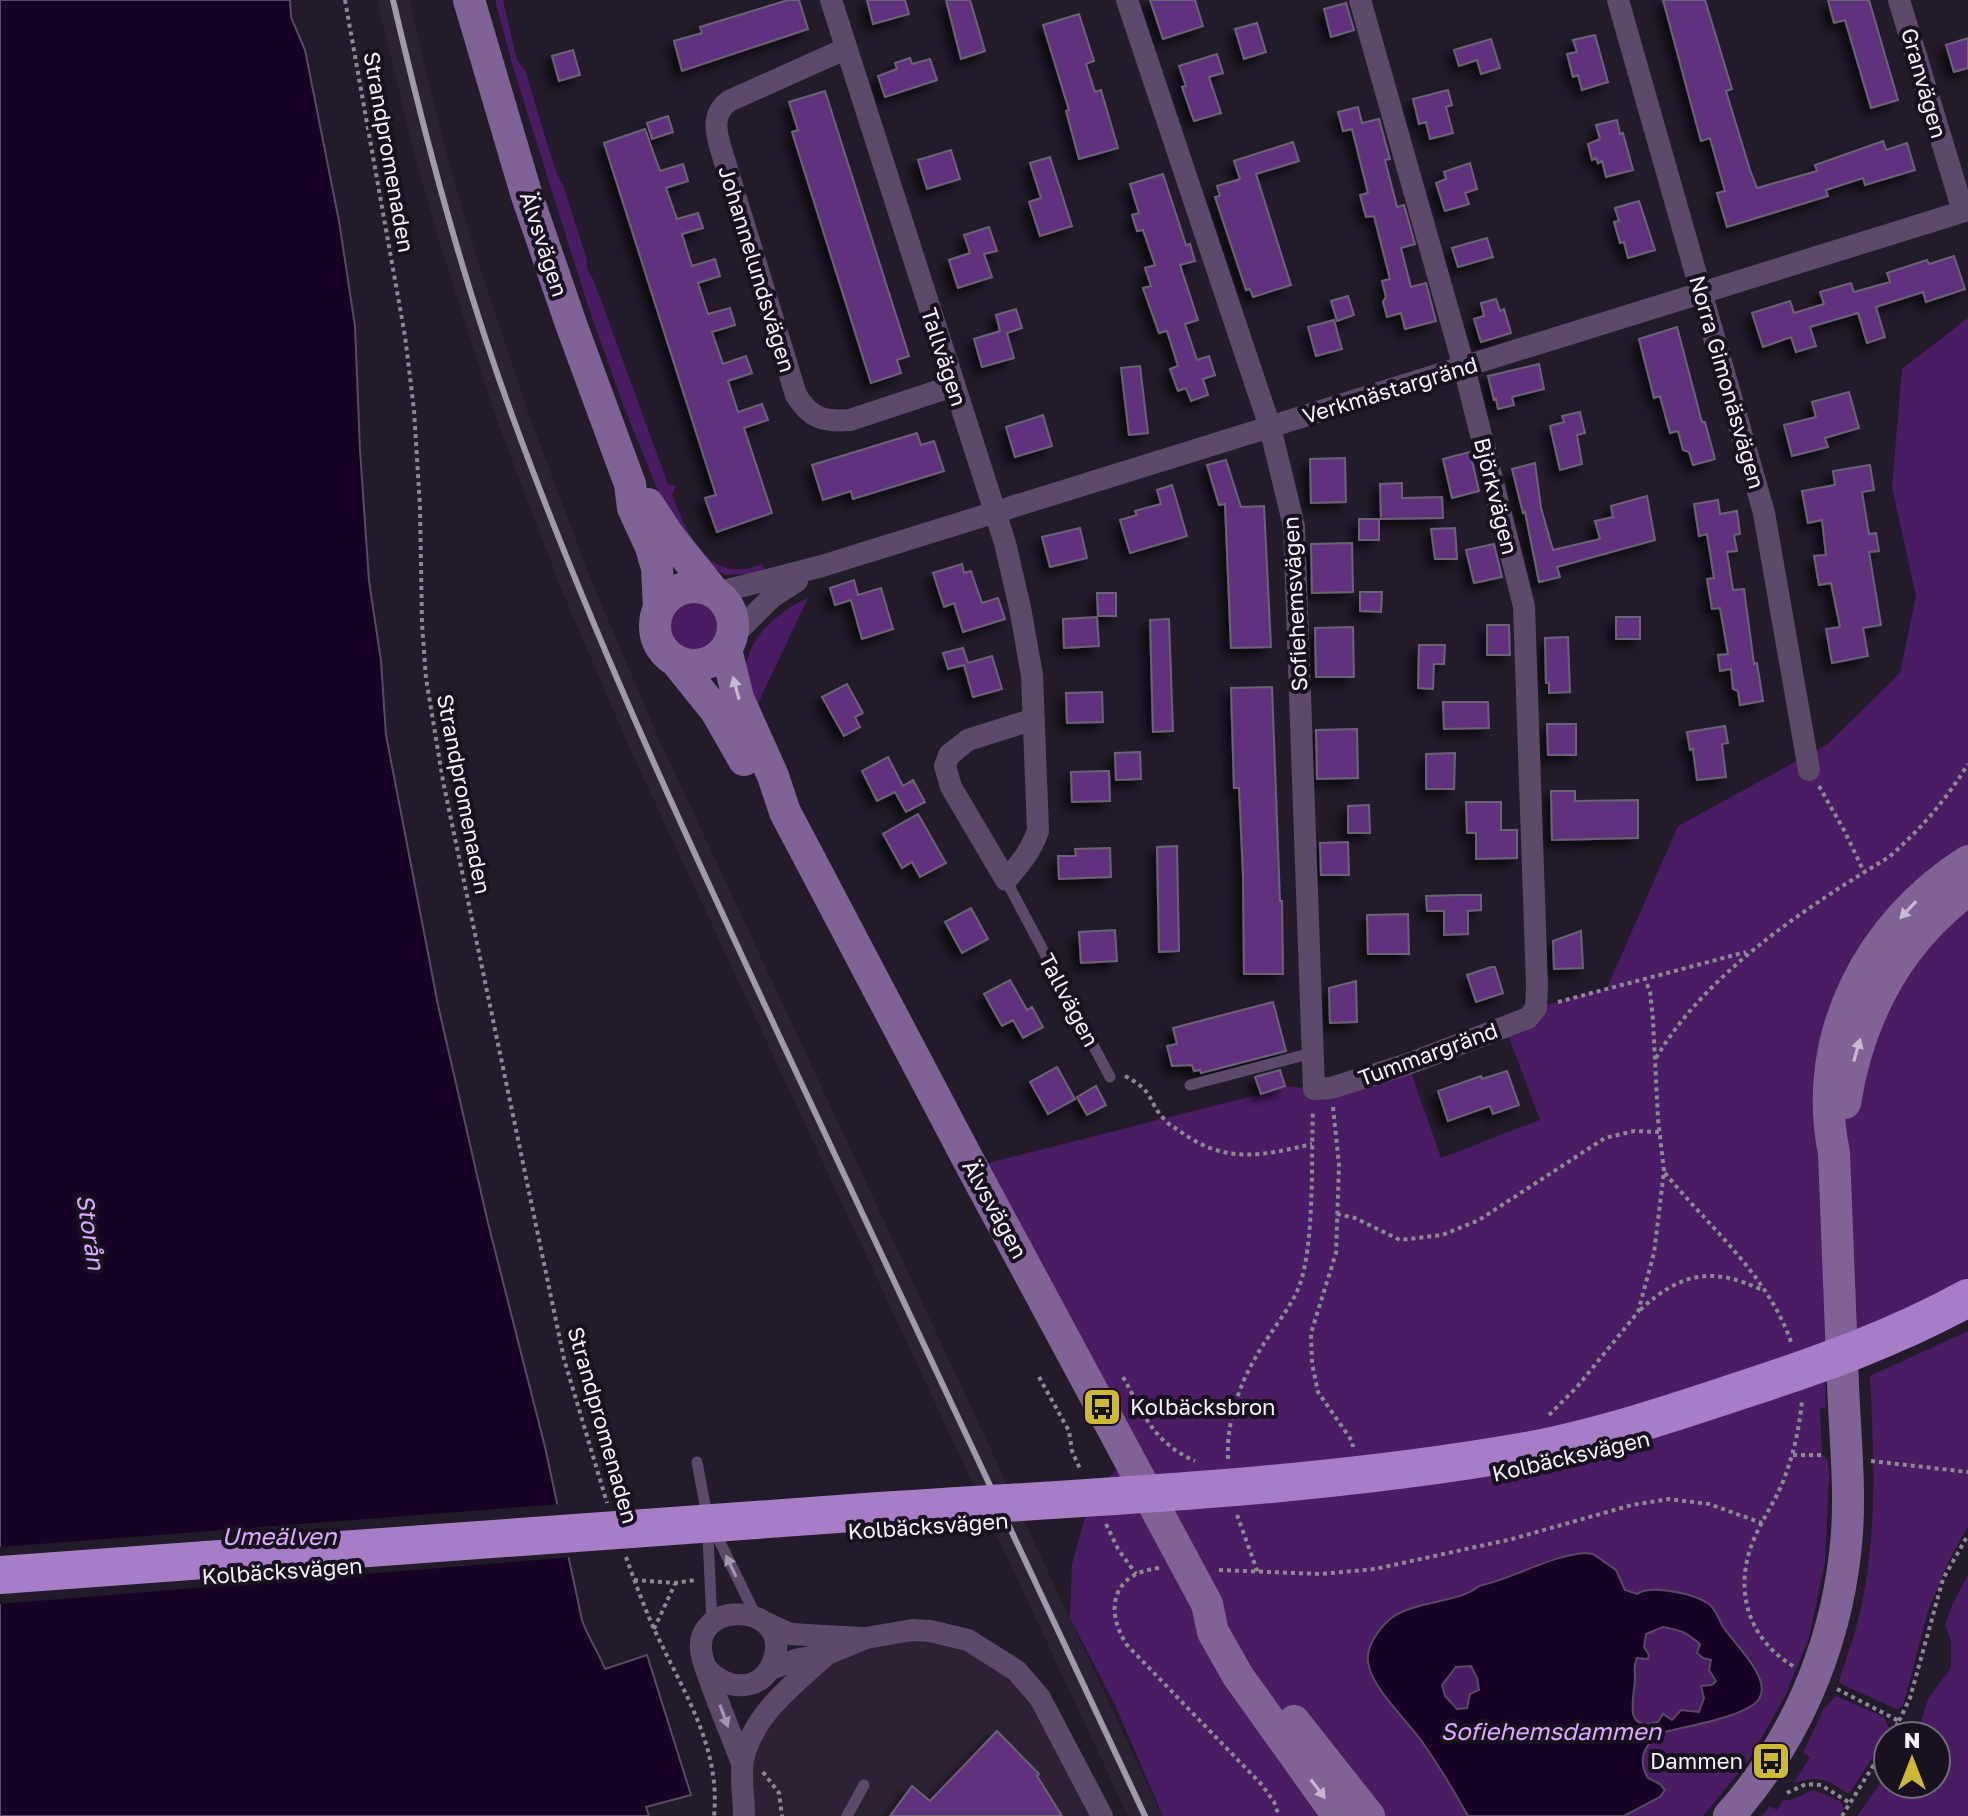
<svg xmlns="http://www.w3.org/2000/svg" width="1968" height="1816" font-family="'Golos Text',sans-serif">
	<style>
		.built { fill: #2d2136 }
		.green { fill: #491c63 }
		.water { fill: #170124; stroke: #5a4965; stroke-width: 2; fill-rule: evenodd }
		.pier { fill: #231b2a }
		.building { fill: #61337e; stroke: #6c6274; stroke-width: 2; filter: url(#shadow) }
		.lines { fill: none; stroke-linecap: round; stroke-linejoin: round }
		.path { stroke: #8e8794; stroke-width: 4; stroke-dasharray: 4 4; stroke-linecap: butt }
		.service { stroke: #5d4a6b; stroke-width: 11 }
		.minor { stroke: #5d4a6b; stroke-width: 22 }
		.secondary { stroke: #816296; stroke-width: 32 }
		.rail { stroke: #a099a6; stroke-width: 6 }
		.trunk-bridge { stroke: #a87dc8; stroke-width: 38 }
		.oneway { fill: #c8b8d3 }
		.oneway2 { fill: #a295ac }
		.labels { text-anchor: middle; stroke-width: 8; stroke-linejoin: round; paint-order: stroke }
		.street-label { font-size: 22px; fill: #f7f1fc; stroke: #1a1120 }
		.poi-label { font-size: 22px; fill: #f7f1fc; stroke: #1a1120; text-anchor: start }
		.water-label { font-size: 24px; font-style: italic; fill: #dcabff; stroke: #1a1120 }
	</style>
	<defs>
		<filter id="shadow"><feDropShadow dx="-7" dy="7" stdDeviation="4" flood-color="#0009"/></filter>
	</defs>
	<rect width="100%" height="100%" fill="#231b2a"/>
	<path class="built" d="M377,0H409L445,148L474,249L527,410L589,575L658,737L1162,1816H1128L630,749L560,586L497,420L444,257L415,156Z
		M912,1630L1017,1671L1102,1816H744L751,1733L827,1654Z"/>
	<path class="green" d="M495,0H503L517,60L525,70C531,87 556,179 563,185L587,260V269L594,281L668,484L676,486L672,495C688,535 707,586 763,564L764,570L750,574L727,575L710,568L661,498L625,410L588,306L512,64Z
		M1968,318V1286L1824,1349L1826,1408L1820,1409L1822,1454L1828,1461L1829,1478L1825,1562L1809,1638L1786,1694L1749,1760L1703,1816H1163L1115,1705L1070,1618L1072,1564L1091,1496L1130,1456L972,1167L1261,1094L1285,1086L1314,1089L1408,1064L1441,1158L1540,1120L1505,1027L1536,1008L1607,988L1678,826L1828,744L1900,673L1916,596L1892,487L1902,369Z
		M657 625a38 38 0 1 1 76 0a38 38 0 1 1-76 0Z
		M808,598L753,714C751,701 744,684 745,671C749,635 777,613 808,598Z
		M1968,1331V1526L1949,1561L1928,1611L1903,1706L1897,1709L1843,1685L1839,1681C1846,1659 1854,1638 1859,1616C1878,1537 1874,1456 1870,1376Z
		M1968,1575V1816H1857L1888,1772V1784H1936V1736H1912L1920,1724L1928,1699L1951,1668V1641L1945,1625L1952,1605Z
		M1836,1696L1884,1717L1890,1730L1849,1794C1825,1779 1821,1775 1794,1783L1810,1757L1803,1753L1823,1710Z
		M1814,1790L1840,1801L1844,1808L1839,1816H1762L1770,1806L1777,1810L1783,1800C1796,1801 1802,1793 1814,1790Z"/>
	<path class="water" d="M0,0H290L291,17L305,50L339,221L355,326L360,450L369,581L381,661L386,735L438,1005L488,1223L545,1447L582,1620C588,1638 598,1651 605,1669L647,1655L691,1795L646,1807L649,1816H0Z
		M1585,1553L1593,1554L1616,1570L1625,1590L1637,1594C1651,1584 1695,1594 1709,1604C1716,1610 1718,1617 1722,1625C1731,1641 1773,1678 1759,1699C1747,1717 1682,1727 1660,1733C1644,1746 1637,1759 1648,1778L1660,1784L1665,1790L1660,1797L1624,1816H1468C1454,1791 1439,1766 1423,1743C1409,1722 1371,1688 1368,1662C1366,1647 1378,1630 1389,1620C1412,1600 1458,1604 1479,1586C1516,1578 1548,1556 1585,1553ZM1663,1627C1683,1631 1684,1631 1700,1644L1697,1653L1703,1658L1711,1660L1709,1670L1716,1681L1712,1685L1701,1686L1704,1698L1699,1712L1681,1710L1672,1720L1663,1714L1658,1722C1621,1733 1635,1696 1635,1678C1635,1669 1633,1666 1637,1658L1648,1659L1649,1655L1644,1647L1646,1634ZM1471,1666L1477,1678L1479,1690L1470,1694L1467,1708L1457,1709L1445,1696L1442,1685L1456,1667Z"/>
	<path class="pier" d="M561,1504L573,1557L0,1604V1547Z"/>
	<path class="building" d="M788,0H799L808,29L682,71L674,41L702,33L700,27Z
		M867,0H905L909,14L873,24Z
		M946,0H970L985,51L961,59Z
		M1150,0H1195L1203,26L1163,39Z
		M1663,0H1705L1732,89L1726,91L1750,170L1757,188L1817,171L1815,165L1883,141L1886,150L1907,143L1915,170L1865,185L1863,178L1826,190L1828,196L1727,227L1717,193L1725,191L1710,138L1701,141Z
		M1828,0H1869L1898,100L1871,108L1845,20L1834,23Z
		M1346,3L1354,30L1331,37L1324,9Z
		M1079,14L1094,61L1086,64L1095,92L1101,90L1118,148L1079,159L1066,111L1069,110L1043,25Z
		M1257,23L1266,52L1244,59L1235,29Z
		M1595,35L1608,82L1582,90L1578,75L1573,77L1567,54L1577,52L1573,40Z
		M1968,38V68L1954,72L1946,45Z
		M1491,39L1500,68L1481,74L1477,60L1459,66L1454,50Z
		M573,50L580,75L559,81L552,56Z
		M1217,54L1223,73L1209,77L1221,113L1194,121L1182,87L1186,86L1179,66Z
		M910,58L912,64L930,59L937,80L885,97L878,76L897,69L895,63Z
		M1448,90L1452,105L1446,107L1453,133L1430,139L1426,122L1419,124L1413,99Z
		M825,91L909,356L897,360L901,373L871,383L792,132L798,130L789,102Z
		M1358,107L1362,123L1379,119L1390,159L1385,160L1397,207L1404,205L1415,244L1401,248L1411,287L1426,283L1436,321L1405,329L1401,313L1387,317L1383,302L1386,297L1382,281L1390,279L1374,216L1366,217L1360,195L1368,193L1352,129L1343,131L1338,112Z
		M668,116L673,132L652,139L647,123Z
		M1617,120L1620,134L1623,133L1633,170L1606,177L1602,161L1598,163L1596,158L1592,160L1588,144L1600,139L1596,125Z
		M645,129L660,171L683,164L688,181L666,188L677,219L698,213L703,228L682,234L692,266L715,259L720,276L698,283L708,314L730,308L735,325L712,332L723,364L746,356L752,373L728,381L738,412L762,404L768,420L744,428L772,513L717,532L705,498L716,495L604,143Z
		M1293,142L1299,161L1256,174L1291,285L1253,297L1250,289L1246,290L1215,197L1220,196L1217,186L1240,179L1234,161Z
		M951,150L960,179L927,189L918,160Z
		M1050,157L1072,226L1040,236L1029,202L1041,198L1030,163Z
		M1470,163L1477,189L1465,193L1469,204L1445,211L1436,183L1446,179L1444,172Z
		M1163,174L1186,245L1190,244L1195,261L1180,265L1198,320L1185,324L1197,360L1209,356L1215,375L1203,379L1208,395L1191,401L1186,388L1178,391L1170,369L1178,366L1167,331L1159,333L1143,288L1151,286L1145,268L1155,265L1143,230L1137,231L1132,215L1139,213L1130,184Z
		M1639,201L1655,250L1628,258L1624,242L1620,243L1614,222L1619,221L1615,208Z
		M989,227L997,251L984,254L992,277L958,288L949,260L970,253L964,235Z
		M1487,238L1493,257L1458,267L1452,248Z
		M1954,256L1965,289L1926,302L1923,292L1876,307L1885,337L1867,343L1858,313L1810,327L1816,346L1796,352L1791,337L1763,347L1752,313L1790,301L1794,313L1824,304L1820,292L1851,283L1854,292L1890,282L1887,273L1927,260L1929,264Z
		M1348,296L1354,315L1337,321L1331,301Z
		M1496,299L1500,311L1504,309L1511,333L1481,342L1474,319L1484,316L1481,303Z
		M1016,309L1022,328L1007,333L1014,358L982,367L974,339L1000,331L996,315Z
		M1334,320L1342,349L1316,356L1308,327Z
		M1677,327L1702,422H1705L1715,459L1693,465L1689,452L1683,450L1678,431L1670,433L1660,396L1654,398L1639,339Z
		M1539,364L1544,389L1512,397L1514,405L1498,409L1496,399L1494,400L1488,376Z
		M1140,366L1148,433L1129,435L1121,368Z
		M1849,392L1859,428L1825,438L1828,447L1792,456L1784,425L1816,417L1812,402Z
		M1580,412L1585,433L1577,435L1582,464L1560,470L1550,426L1564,422L1562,416Z
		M1043,415L1052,446L1015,457L1006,427Z
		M917,433L921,445L934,441L944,471L853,499L851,491L823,500L812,465Z
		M1470,452L1479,491L1452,498L1443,459Z
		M1345,458L1346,502L1311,503L1310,459Z
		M1226,460L1241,507L1264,506L1271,647L1231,648L1225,504L1219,505L1207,465Z
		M1535,463L1541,508L1553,550L1600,539L1595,521L1613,517L1611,506L1647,496L1655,540L1557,567L1560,577L1539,582L1525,512L1523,513L1512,469Z
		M1870,465L1874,490L1862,492L1869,534L1876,533L1879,551L1869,552L1881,625L1863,628L1868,656L1832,663L1826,629L1840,627L1831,583L1819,585L1814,556L1826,555L1822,520L1808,523L1802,491L1835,485L1833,471Z
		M1402,483V498L1442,497L1443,518L1381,519L1380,484Z
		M1172,485L1187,536L1130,553L1120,520L1137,515L1135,511L1161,504L1157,490Z
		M1718,500L1720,514L1737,511L1740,534L1734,535L1737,551L1727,552L1733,590L1744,589L1754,664L1757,663L1763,701L1740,705L1738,691L1733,689L1731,669L1720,671L1718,655L1728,654L1720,608L1712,609L1707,579L1714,578L1707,534L1699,536L1694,504Z
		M1359,519H1379V540H1359Z
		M1080,528L1087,558L1050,567L1042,537Z
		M1455,528L1457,559H1435L1431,529Z
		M1352,543L1353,592L1312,593L1311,544Z
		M1494,544L1502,577L1474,583L1466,550Z
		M962,564L964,573L971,571L982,603L998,598L1005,619L963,632L954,603L944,607L933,573Z
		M854,580L858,595L881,588L893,629L862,639L851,600L835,605L830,588Z
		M1360,592H1382L1381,612L1360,611Z
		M1097,593H1116V616H1098Z
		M1097,617L1099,646L1064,648L1063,619Z
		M1616,617H1640V639H1616Z
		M1169,619L1173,731L1153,732L1150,620Z
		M1487,625H1509L1510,655H1487Z
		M1353,627L1354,677H1316L1315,628Z
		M1568,637L1570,692L1549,693V683H1546L1545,638Z
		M1419,645H1445L1444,664H1434L1433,689L1418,688Z
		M963,648L968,663L992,656L1002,689L973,697L964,665L948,669L943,653Z
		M847,684L863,713L855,717L860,727L844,736L822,697Z
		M1272,687L1280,901H1282L1283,974H1244L1243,875L1239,788H1234L1231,688Z
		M1102,692L1103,722L1067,723L1066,693Z
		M1443,702H1488L1489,728L1444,729Z
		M1547,724H1576V755H1548Z
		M1725,726L1728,743L1722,744L1726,777L1697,780L1693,749L1690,750L1687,732Z
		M1357,729L1358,778L1317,779L1316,730Z
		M1140,752L1141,779L1116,780L1115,753Z
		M1455,753L1454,789H1426V754Z
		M888,757L903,786L913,780L925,802L906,812L895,792L877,801L862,771Z
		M1109,771L1110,801L1072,802L1071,772Z
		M1551,791H1575V801L1638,800V838L1552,840Z
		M1466,802H1501V830H1517V858L1476,859V833H1467Z
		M1369,805L1370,833H1348V806Z
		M918,814L946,863L920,877L912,862L902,868L883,834Z
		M1348,842L1349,875H1321L1320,843Z
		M1177,846L1179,951L1159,952L1157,847Z
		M1110,848L1111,877L1059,879L1058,856H1076L1075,849Z
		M1459,895H1481V910L1468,911V934L1444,935V911H1427L1426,896Z
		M971,908L988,939L962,953L945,922Z
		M1408,914L1409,954H1368L1367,915Z
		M1115,930L1117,961L1081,963L1079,932Z
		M1581,931L1583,968L1554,969L1553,941Z
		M1491,967H1495L1503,993L1476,1002L1467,975Z
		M1010,980L1027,1010L1032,1007L1043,1027L1023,1038L1013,1020L1002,1026L984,994Z
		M1356,981L1357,1022L1330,1023L1329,988Z
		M1273,1002L1286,1051L1201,1073L1200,1070L1194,1071L1192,1065L1172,1066L1167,1046L1177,1044L1173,1028Z
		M1057,1067L1075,1099L1048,1114L1030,1082Z
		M1280,1070L1285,1086L1261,1094L1255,1077Z
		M1507,1071L1519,1105L1493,1114L1490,1106L1448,1121L1438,1091L1481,1076L1482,1079Z
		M1096,1086L1106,1105L1087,1115L1077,1097Z
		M997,1731L1039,1774L1037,1776L1062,1816H890L912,1786L930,1801Z"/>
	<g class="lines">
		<path class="path" d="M345,0L405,336L414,410L420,507L422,624L426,678L443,781L564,1359L607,1503
			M1819,786L1845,832L1864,872
			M1558,1002L1746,952
			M1656,1058C1706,973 1805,908 1889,857C1921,829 1946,800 1968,764
			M1125,1076C1157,1093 1146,1101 1166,1121C1170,1126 1176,1128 1181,1132C1225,1164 1262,1156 1312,1144
			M1333,1107L1339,1165L1336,1253L1311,1333L1312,1363L1318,1392L1352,1441L1353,1447
			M1665,1173C1709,1227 1770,1277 1792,1345
			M1337,1214L1355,1218L1400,1240L1442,1235L1479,1220L1605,1138L1634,1131L1659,1132
			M1640,1310C1680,1273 1712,1266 1762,1290
			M1039,1377L1069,1431L1072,1451L1080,1469
			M1123,1377C1144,1415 1153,1442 1195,1461
			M1549,1415L1577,1387L1638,1312L1654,1253L1664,1171L1658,1119L1653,1020L1650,992L1645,979
			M1793,1455H1822
			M1228,1459C1226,1416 1243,1374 1267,1339C1278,1322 1291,1306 1299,1287C1315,1244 1311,1158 1313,1110
			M1871,1461L1968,1472
			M1237,1515L1258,1573
			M1106,1524L1118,1549L1136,1574
			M626,1557C635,1582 644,1607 655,1631C683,1691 721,1748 714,1816
			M1159,1568C1112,1573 1104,1610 1127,1645L1262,1785L1274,1802L1279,1816
			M1219,1570L1321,1574L1375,1569L1512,1539L1632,1505L1669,1499L1709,1504L1762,1523
			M634,1580L675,1583L695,1580
			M654,1629L675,1584
			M1793,1666C1747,1638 1733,1588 1754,1539C1762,1520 1774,1503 1782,1484C1793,1457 1799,1431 1802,1401
			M1837,1689L1899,1721L1891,1736
			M1899,1721L1910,1698L1943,1579L1968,1535
			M763,1772L779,1793L782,1816
			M1787,1793L1806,1784L1821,1785L1850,1803
			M1842,1816L1888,1742"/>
		<path class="service" d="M1006,880L1110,1077
			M1190,1085L1312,1053
			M697,1462L707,1515L712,1623
			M714,1530L756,1616
			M847,1816L864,1785"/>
		<path class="minor" d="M831,0L1005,543L1020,608L1032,675L1038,831C1031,851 1020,864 1006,880L951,787L945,766L949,755L968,740L1034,719
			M1127,0L1270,427L1294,526L1314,1089L1331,1088L1408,1064L1528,1018L1536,1008L1537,986L1524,606L1464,367L1360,0
			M1618,0L1764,513L1809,770
			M1899,0L1963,211
			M845,49L729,101C713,113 715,128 720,146L796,395C810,418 823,422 850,420L953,386
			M716,593L822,566L1968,210
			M732,637L772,597L797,581
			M764,1622L790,1634L861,1638
			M707,1669C725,1690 760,1693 772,1664C799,1601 684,1596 703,1660C714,1694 729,1729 742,1763
			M770,1669L799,1659L827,1654L866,1638L912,1630L930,1631L968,1640L1017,1671L1040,1698L1102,1816
			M744,1816C744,1798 740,1777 743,1760C753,1714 794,1684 827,1654"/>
		<path class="secondary" d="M469,0L526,193L571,324L630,484L633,508L651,547L657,568L659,609
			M648,504L669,536L713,591
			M655 626a39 39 0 1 1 78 0a39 39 0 1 1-78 0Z
			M726,649L738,698L773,776L785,812L972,1167L1207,1604L1213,1632L1238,1676L1338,1816
			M675,660L716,711L744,760
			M1845,1103C1859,1016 1897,943 1968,890
			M1294,1721L1369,1816
			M1729,1816C1794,1743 1834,1650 1845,1554C1852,1498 1845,1440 1843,1384C1840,1307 1837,1230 1834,1153C1810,1036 1870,923 1968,861"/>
		<path class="rail" d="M393,0C426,141 463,282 513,418C605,670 721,911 834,1153C938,1374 1042,1595 1145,1816"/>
		<path class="trunk-bridge" d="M0,1575C284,1555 568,1532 852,1513C1079,1497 1308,1490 1532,1450C1604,1436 1676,1412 1745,1389C1822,1364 1897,1337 1968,1298"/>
	</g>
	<defs><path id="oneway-solid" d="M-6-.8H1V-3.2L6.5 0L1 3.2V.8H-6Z" transform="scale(2)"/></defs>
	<g class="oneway">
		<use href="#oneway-solid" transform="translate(736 688) rotate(-105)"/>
		<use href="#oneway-solid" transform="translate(1908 910) rotate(133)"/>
		<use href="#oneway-solid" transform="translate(1857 1050) rotate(-74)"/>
		<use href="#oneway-solid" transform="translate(1318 1789) rotate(53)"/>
	</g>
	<g class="oneway2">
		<use href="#oneway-solid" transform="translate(731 1566) rotate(-115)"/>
		<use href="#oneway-solid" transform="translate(724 1716) rotate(70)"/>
	</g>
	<defs>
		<g id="bus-square" transform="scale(2)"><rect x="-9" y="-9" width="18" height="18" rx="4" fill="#ccb938" stroke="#1a1120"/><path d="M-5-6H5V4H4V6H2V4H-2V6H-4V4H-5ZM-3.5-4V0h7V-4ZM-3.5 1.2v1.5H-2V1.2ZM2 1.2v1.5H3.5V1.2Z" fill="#111"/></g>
	</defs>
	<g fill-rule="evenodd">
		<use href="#bus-square" x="1102" y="1407"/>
		<use href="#bus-square" x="1771" y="1761"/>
	</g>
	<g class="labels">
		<g class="street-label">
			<text transform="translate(1924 83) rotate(74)" y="8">Granvägen</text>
			<text transform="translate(389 152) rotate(80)" y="8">Strandpromenaden</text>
			<text transform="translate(544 244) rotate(72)" y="8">Älvsvägen</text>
			<text transform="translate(757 269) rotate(73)" y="8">Johannelundsvägen</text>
			<text transform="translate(944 357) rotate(72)" y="8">Tallvägen</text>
			<text transform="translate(1727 382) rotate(74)" y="8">Norra Gimonäsvägen</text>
			<text transform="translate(1390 390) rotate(-17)" y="8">Verkmästargränd</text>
			<text transform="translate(1496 496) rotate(76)" y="8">Björkvägen</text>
			<text transform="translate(1295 604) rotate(-93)" y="8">Sofiehemsvägen</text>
			<text transform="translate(464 794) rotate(79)" y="8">Strandpromenaden</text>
			<text transform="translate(1069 1000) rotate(62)" y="8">Tallvägen</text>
			<text transform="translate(1428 1054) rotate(-20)" y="8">Tummargränd</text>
			<text transform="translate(995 1209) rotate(61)" y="8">Älvsvägen</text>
			<text transform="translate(603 1425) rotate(74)" y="8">Strandpromenaden</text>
			<text transform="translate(1571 1456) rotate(-13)" y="8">Kolbäcksvägen</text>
			<text transform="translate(928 1526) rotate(-4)" y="8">Kolbäcksvägen</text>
			<text transform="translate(282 1571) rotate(-4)" y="8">Kolbäcksvägen</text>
		</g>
		<g class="poi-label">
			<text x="1130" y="1415">Kolbäcksbron</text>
			<text x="1743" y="1769" text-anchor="end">Dammen</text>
		</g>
		<g class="water-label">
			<text transform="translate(90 1232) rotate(81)" y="8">Storån</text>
			<text x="279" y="1545">Umeälven</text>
			<text x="1551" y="1740">Sofiehemsdammen</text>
		</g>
	</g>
	<g transform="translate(1912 1760)"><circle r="38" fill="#1a1120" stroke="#726b78" stroke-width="2"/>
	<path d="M0-6L14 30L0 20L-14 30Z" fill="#ccb938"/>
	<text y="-12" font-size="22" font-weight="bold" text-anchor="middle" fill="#f7f1fc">N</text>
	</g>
</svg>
